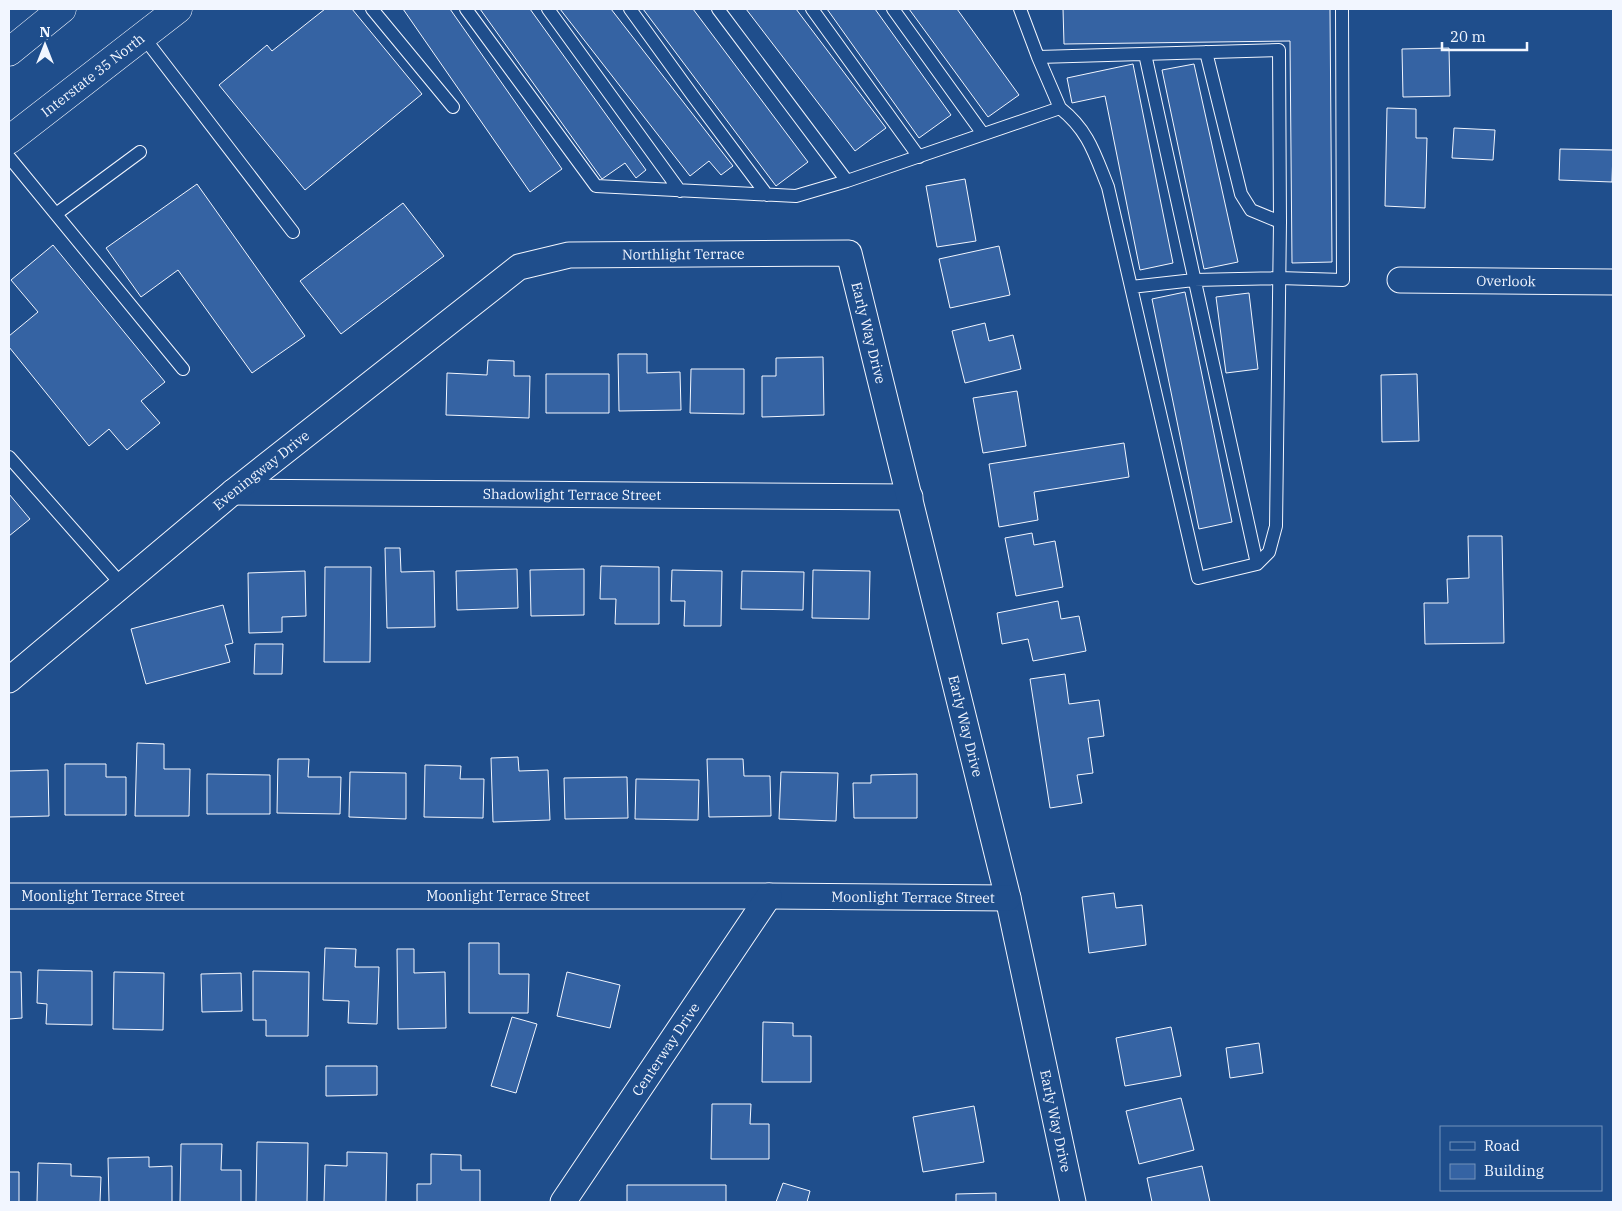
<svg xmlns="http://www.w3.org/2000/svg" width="1622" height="1211" font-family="'IBM Plex Serif',serif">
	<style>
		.building { fill: #3563a3; stroke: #f2f6ff }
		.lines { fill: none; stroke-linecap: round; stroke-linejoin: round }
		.service-casing { stroke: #f2f6ff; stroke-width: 14 }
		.minor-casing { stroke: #f2f6ff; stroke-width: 27 }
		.secondary-casing { stroke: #f2f6ff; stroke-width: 29 }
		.motorway-casing { stroke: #f2f6ff; stroke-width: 29 }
		.service { stroke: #1f4e8c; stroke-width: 12 }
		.minor { stroke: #1f4e8c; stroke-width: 25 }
		.secondary { stroke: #1f4e8c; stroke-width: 28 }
		.motorway { stroke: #1f4e8c; stroke-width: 28 }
		.labels { text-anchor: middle; stroke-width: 4; stroke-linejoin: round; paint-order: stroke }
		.street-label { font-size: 14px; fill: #f2f6ff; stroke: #1f4e8c }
	</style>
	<rect width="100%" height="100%" fill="#1f4e8c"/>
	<path class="building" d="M325,9H352L422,94L305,190L219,85L267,45L272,51Z
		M403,9H450L562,169L530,192Z
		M480,9H530L646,170L636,178L625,163L602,179Z
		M560,9H611L733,166L721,175L709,161L690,176Z
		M643,9H693L808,162L776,186Z
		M746,9H796L886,128L855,151Z
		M827,9H875L951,115L919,138Z
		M909,9H957L1019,95L988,117Z
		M1063,9H1330L1332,262L1292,263L1290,41L1064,44Z
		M1449,48L1450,96L1403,97L1402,49Z
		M1133,64L1173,263L1140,270L1105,96L1072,103L1067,78Z
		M1194,64L1238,262L1204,269L1162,70Z
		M1387,108L1416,109V138H1427L1425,208L1385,206Z
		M1454,128L1495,130L1493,160L1452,158Z
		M1560,149L1613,150L1612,182L1559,180Z
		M965,179L976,241L937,247L926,186Z
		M197,184L305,336L252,373L178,270L141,297L106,248Z
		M403,203L444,256L341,334L300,281Z
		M53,245L165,382L141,401L160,423L127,450L109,429L89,446L9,347V336L38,312L11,280Z
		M999,246L1010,295L950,308L939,259Z
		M1185,292L1232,522L1199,529L1152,299Z
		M1249,293L1258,369L1226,373L1216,297Z
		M985,323L989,341L1013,335L1021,369L965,383L952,331Z
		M618,354H647V373L680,372L681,410L619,411Z
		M823,357L824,415L762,417V376H776V358Z
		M488,360L514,361V376H530L529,418L446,415L447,373L487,375Z
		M691,369H744V414L690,413Z
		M546,374H609V413H546Z
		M1417,374L1419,441L1382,442L1381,375Z
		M1017,391L1026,446L983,453L973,398Z
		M1124,443L1129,477L1034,492L1038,520L999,527L989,464Z
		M9,494L30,519L9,536Z
		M1032,533L1034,545L1055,541L1063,587L1016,596L1005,538Z
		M1468,536H1502L1504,643L1425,644L1424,603H1448L1447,579L1469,578Z
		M385,548H400L401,572L434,571L435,627L387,628Z
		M601,566L659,567V624H615L616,599H600Z
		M325,567H371L370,662H324Z
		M517,569L518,608L457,610L456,571Z
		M584,569V615L531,616L530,570Z
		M672,570L722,571L721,626H684L685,601H671Z
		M813,570L870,571L869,619L812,618Z
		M305,571L306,616L282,617V632L249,633L248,573Z
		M742,571L804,572L803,610L741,609Z
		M1058,601L1061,619L1079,616L1086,651L1033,661L1028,639L1002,644L997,613Z
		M223,605L233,643L225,645L230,662L146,684L131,629Z
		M255,644H283L282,674H254Z
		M1065,674L1069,704L1099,700L1104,736L1088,738L1093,773L1077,775L1082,803L1050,808L1030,679Z
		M137,743L164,744V769H190L189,816H135Z
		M518,757L519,771L548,770L550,820L493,822L491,758Z
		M278,759H309L308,777H341L340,814L277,813Z
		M707,759H743L744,776H770L771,816L709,817Z
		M65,764H106V777H126V815H65Z
		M425,765L461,766L460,779H484L483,818L424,817Z
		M48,770L49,816L9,817V771Z
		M350,772L406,773V819L349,817Z
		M781,772L838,773L836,821L779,819Z
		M207,774L270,775V814H207Z
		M917,774V818H854L853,783H871V775Z
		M627,777L628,818L565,819L564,778Z
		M636,779L699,780L698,820L635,819Z
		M1114,893L1116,908L1142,905L1146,945L1089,953L1082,897Z
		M469,943H499V974H529L528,1013H469Z
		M325,948L356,949L355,967H379L377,1024L348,1023L349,1001L323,1000Z
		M397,949H414V973L445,972L446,1028L398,1029Z
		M38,970L92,971V1025L46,1024L47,1004L37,1003Z
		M253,971L309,972L308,1036H266V1020H253Z
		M9,972H21L22,1018L9,1019Z
		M114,972L164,973L163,1030L113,1029Z
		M567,972L620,985L610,1028L557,1016Z
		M241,973L242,1011L202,1012L201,974Z
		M512,1017L537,1024L516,1093L491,1086Z
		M763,1022L793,1023V1036H811V1082H762Z
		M1171,1027L1181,1076L1125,1086L1116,1038Z
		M1259,1043L1263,1073L1230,1078L1226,1048Z
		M326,1066H377V1095L326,1096Z
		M1181,1098L1194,1150L1139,1164L1126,1111Z
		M712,1104H751L750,1124H769V1159H711Z
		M974,1106L984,1162L923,1172L913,1117Z
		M257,1142L308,1143L307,1202H256Z
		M181,1144H222L221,1170H241V1202H180Z
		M347,1152L387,1153L386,1202H324L325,1165L347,1166Z
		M431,1154L461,1155V1170H480V1202H417V1184H431Z
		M149,1157V1167L172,1166V1202H109L108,1158Z
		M38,1163L71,1164V1176L101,1177L100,1202H37Z
		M1202,1166L1210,1202H1152L1147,1178Z
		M9,1172H19V1202H9Z
		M783,1183L810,1191L807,1202H776Z
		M627,1185H726V1202H627Z
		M996,1193V1202H956V1194Z"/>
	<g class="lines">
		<g class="service-casing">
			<path id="service" d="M372,9L453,107
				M466,9L596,186L796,196L847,181L1060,108L1038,57L1020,9
				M548,9L680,191
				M630,9L693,96L767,195
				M718,9L847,181
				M812,9L919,157
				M893,9L983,134
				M142,35L293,232
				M1206,52L1241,194L1251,210L1280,222
				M1145,54L1257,564
				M1038,57L1279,50L1280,222L1276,526L1269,552L1257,564L1198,578L1108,187C1095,155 1089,131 1060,108
				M9,157L183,369
				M56,214L140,152
				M1131,287L1194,280L1279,278L1343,280L1342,9
				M9,457L122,585"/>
		</g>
		<g class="minor-casing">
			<g id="minor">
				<path id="s1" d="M1400,280L1613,282"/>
				<path id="s2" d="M233,492L910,497"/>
				<path id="s3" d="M9,680L233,492L519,267L569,255L849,253L1008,898L1073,1202"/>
				<path id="s4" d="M9,896H769L1008,898"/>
				<path id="s5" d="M563,1202L769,896"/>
			</g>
		</g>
		<g class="secondary-casing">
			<g id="secondary">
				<path id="s6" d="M9,140L178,9"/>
			</g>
		</g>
		<g class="motorway-casing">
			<path id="motorway" d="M9,52L62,9"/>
		</g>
		<use href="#service" class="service"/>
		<use href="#minor" class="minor"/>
		<use href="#secondary" class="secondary"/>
		<use href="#motorway" class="motorway"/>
	</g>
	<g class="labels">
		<g class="street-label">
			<text dy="5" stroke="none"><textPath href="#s6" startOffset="106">Interstate 35 North</textPath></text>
			<text dy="5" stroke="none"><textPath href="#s3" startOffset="822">Northlight Terrace</textPath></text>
			<text dy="5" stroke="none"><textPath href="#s1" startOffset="106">Overlook</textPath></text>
			<text dy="5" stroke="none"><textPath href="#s3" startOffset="1070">Early Way Drive</textPath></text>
			<text dy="5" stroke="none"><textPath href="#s3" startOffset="328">Eveningway Drive</textPath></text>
			<text dy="5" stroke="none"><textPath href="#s2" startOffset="339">Shadowlight Terrace Street</textPath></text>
			<text dy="5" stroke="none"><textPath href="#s3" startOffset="1475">Early Way Drive</textPath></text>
			<text dy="5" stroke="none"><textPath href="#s4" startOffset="94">Moonlight Terrace Street</textPath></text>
			<text dy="5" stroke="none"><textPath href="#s4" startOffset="499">Moonlight Terrace Street</textPath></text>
			<text dy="5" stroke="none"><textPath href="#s4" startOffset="904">Moonlight Terrace Street</textPath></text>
			<text dy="5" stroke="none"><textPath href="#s5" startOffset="184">Centerway Drive</textPath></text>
			<text dy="5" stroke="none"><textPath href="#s3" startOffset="1880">Early Way Drive</textPath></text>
		</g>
	</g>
	<rect width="1622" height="1211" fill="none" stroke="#f2f6ff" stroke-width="20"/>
	<rect x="1440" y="1126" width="162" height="65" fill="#1f4e8c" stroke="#7391ba"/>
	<rect x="1450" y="1142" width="25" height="8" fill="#1f4e8c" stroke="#7391ba"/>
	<text x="1484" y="1151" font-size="15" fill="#f2f6ff">Road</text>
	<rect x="1450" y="1164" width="25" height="15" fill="#3563a3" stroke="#7391ba"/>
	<text x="1484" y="1176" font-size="15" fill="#f2f6ff">Building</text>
	<g transform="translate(45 45)" stroke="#1f4e8c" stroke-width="4" paint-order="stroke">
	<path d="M0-4L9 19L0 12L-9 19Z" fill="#f2f6ff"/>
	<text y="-8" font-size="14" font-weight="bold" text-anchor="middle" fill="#f2f6ff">N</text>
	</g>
	<path d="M1442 42v8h85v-8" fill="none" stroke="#f2f6ff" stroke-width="2.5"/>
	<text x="1450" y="42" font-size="15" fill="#f2f6ff" stroke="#1f4e8c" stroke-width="4" paint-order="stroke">20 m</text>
</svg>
